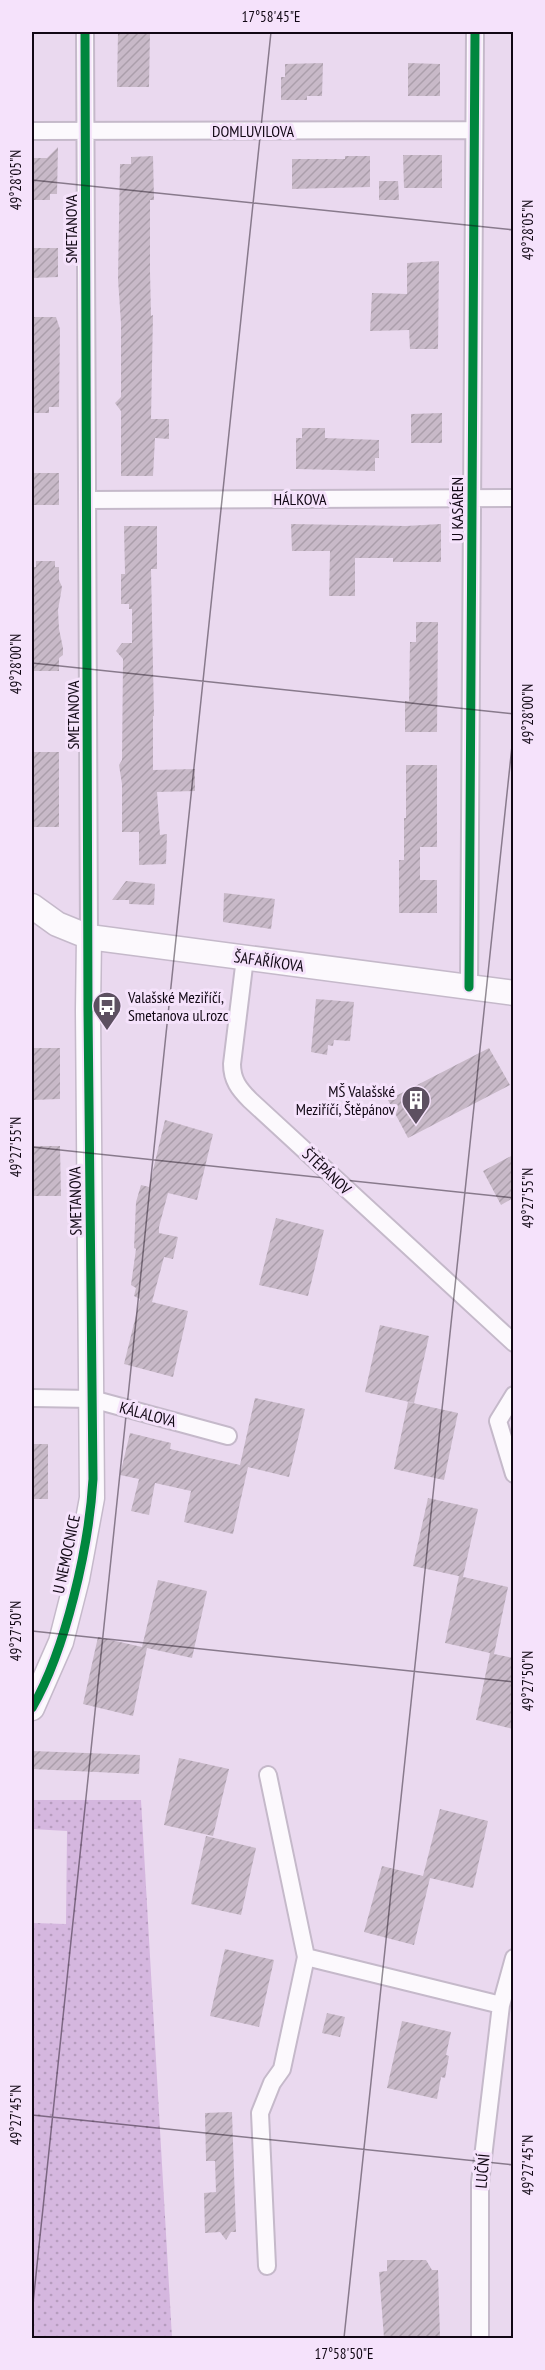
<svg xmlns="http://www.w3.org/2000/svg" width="545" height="2370" font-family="'PT Sans Narrow',sans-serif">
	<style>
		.green { fill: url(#green-dots) }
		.building { fill: url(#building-hatch) }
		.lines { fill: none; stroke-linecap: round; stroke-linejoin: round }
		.street-casing { stroke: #c5b9ca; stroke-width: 20 }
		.secondary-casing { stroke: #c5b9ca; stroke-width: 27 }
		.street { stroke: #fcf9fd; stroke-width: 16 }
		.secondary { stroke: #fcf9fd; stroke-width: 24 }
		.cycleway-casing { stroke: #f5e2fb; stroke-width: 13 }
		.cycleway { stroke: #00873e; stroke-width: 9 }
		.ticks { fill: none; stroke: #110714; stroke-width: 1.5; stroke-opacity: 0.45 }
		.labels { text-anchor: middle; stroke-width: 6; stroke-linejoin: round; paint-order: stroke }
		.street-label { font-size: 16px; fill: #110714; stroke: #f5e2fb }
		.poi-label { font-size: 16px; fill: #110714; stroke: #f5e2fb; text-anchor: start }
		.neatline { fill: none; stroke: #110714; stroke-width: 2 }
		.ticks-label { font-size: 15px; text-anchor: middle; fill: #110714 }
	</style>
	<defs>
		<pattern id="green-dots" width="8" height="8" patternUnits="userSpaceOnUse" patternTransform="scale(1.5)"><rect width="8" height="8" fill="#d5b7df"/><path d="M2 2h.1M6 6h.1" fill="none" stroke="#b69cbe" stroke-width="1.8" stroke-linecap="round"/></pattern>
		<pattern id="building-hatch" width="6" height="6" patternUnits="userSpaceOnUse" patternTransform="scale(1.5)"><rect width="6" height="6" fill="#c8b9c8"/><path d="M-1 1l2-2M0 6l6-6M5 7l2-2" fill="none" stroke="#ab9eab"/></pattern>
	</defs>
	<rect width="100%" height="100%" fill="#ead9ef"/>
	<path class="green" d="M32,1800H141L172,2338H32V1923L66,1924L67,1831L32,1829Z"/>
	<path class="building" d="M118,32H150L149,87H117Z
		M323,63L322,96H307V100H281V77H285V64Z
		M408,63L440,64V96H408Z
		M58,147L57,194H50V200H32V158H47Z
		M403,155H442V188H404Z
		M153,156L154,200H150V272L151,316L153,315L151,419H169V439L155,438L153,476H121V411L115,403L121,397V323L118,279L120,164H131V157Z
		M345,156H370V187L292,189V159H345Z
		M379,181H398L399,200H379Z
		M32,248H58V277L32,278Z
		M439,261L438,349H410L409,330L370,331L372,293L407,294V263Z
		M32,317H56L60,329L59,407H49V413H32Z
		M442,413V443H411V414Z
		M302,428H325V438L379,440V458H375V471L296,469V438H302Z
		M32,473H59V505H32Z
		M291,524L406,526L441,524V562H393V558H355V596H329L330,551H292Z
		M124,526H157V569H151L154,716H153V770L195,769V791L157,792L160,835L167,834L166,864L139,865V832H122V784L119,765L122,760L123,659L116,651L122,643H132V609H129V604H121V574H125Z
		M36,561H55V567H59V580L62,587L58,610L59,629L63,648V655L59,658V671H32V567H36Z
		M416,622H438L437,732H405V701H409L410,642H416Z
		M34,752H59V827H32V796L34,795Z
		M406,765H437V847H420V880H437V913H399V860H404V818H406Z
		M126,881L155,884L154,905L129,904V900H112Z
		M224,893L275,899L271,929L223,922Z
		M316,999L354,1002L350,1041L334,1040L333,1046L328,1045L327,1055L311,1052Z
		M32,1048H60V1099L32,1100Z
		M489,1048L510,1085L408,1138L388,1100Z
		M165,1120L213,1134L197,1200L168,1193L159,1227V1233L178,1237L173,1259L164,1257L152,1302L188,1311L173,1377L124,1364L140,1299L134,1296L136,1288L131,1285L136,1249L134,1248L136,1202L141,1185L149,1187Z
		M32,1146H60L61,1196H32Z
		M513,1155V1198L501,1205L483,1171Z
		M276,1218L324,1230L308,1296L259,1285Z
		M380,1325L429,1336L414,1403L365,1392Z
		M255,1398L305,1409L289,1477L248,1467L233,1534L184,1522L191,1491L155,1483L149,1515L131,1511L139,1479L120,1475L130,1433L171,1443L170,1449L240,1465Z
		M408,1402L458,1413L444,1480L394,1469Z
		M32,1444H48V1499H32Z
		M428,1498L478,1509L463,1577L413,1566Z
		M459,1576L508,1587L494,1654L513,1658V1729L476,1720L490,1653L445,1643Z
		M158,1580L207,1591L192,1658L147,1648L133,1716L83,1704L98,1637L142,1647Z
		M32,1751L140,1755L139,1774L32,1769Z
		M179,1758L229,1769L213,1836L164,1825Z
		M440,1809L488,1821L473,1888L430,1878L414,1945L364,1932L382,1866L423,1876Z
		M206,1836L256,1848L241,1915L191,1904Z
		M225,1949L274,1960L259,2027L210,2016Z
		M327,2013L345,2017L340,2037L322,2033Z
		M402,2021L451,2032L446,2055L449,2056L445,2078L441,2077L437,2099L387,2088Z
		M232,2112L236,2232H231L226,2240L220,2232L205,2233L204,2193L216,2192L215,2161H206L205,2113Z
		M387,2260H426L432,2270H438L440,2338H384L379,2272L387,2271Z"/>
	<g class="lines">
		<g class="street-casing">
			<path id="street" d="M85,32L89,937
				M32,131L474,130
				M87,500L514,498
				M245,958L232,1064C232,1080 239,1089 250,1100L514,1343
				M469,987L475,32
				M514,1395L498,1421L514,1474
				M32,1398L92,1399L228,1436
				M268,1775L306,1957L501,2005
				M267,2266L260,2113L272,2083L282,2069L306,1957
				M480,2338V2183L501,2005L514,1958"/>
		</g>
		<g class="secondary-casing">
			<path id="secondary" d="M32,906L57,924L89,937L514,993
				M32,1708L61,1642L77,1579L92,1498L88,1010L89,937"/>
		</g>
		<use href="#street" class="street"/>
		<use href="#secondary" class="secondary"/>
		<g class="cycleway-casing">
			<path id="cycleway" d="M469,987L475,32
				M32,1708C66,1649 89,1547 93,1479L88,1010L85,32"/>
		</g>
		<use href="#cycleway" class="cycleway"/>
	</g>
	<path class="ticks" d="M32,180L514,230M32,663L514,714M32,1147L514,1198M32,1631L514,1682M32,2115L514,2165M32,2313L271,32M344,2338L514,727"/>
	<defs>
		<g id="bus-pin" transform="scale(1.5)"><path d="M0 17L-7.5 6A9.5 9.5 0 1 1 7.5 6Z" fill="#5d5061" stroke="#f5e2fb"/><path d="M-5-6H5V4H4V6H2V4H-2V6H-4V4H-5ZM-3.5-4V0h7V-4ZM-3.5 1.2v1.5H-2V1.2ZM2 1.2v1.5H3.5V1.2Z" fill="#fff"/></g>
		<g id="building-pin" transform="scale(1.5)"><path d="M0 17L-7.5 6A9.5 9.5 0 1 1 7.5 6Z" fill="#5d5061" stroke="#f5e2fb"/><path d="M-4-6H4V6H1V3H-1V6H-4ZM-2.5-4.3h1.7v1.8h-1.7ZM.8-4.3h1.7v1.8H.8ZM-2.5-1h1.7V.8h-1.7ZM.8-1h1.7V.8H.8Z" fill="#fff"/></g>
	</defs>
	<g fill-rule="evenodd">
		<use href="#bus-pin" x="107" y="1006"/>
		<use href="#building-pin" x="416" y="1100"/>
	</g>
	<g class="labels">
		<g class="street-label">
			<text x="253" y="137">DOMLUVILOVA</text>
			<text transform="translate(71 229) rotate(-90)" y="6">SMETANOVA</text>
			<text x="300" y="505">HÁLKOVA</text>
			<text transform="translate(457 509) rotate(-90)" y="6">U KASÁREN</text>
			<text transform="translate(73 715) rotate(-90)" y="6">SMETANOVA</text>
			<text transform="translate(269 961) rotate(8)" y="6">ŠAFAŘÍKOVA</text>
			<text transform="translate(327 1171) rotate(43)" y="6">ŠTĚPÁNOV</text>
			<text transform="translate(75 1201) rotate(-91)" y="6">SMETANOVA</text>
			<text transform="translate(148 1414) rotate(15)" y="6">KÁLALOVA</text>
			<text transform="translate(66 1554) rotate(-78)" y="6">U NEMOCNICE</text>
			<text transform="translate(482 2171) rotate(-85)" y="6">LUČNÍ</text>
		</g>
		<g class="poi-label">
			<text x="128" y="1003">Valašské Meziříčí,<tspan x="128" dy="18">Smetanova ul.rozc</tspan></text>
			<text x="395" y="1097" text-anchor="end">MŠ Valašské<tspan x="395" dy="18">Meziříčí, Štěpánov</tspan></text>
		</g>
	</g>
	<rect width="545" height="2370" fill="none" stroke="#f5e2fb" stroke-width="66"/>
	<rect x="33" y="33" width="479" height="2304" class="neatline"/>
	<g class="ticks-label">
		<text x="271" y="22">17°58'45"E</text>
		<text transform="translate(16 180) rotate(-90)" y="5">49°28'05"N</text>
		<text transform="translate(528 230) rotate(-90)" y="5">49°28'05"N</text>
		<text transform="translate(16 664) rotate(-90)" y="5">49°28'00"N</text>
		<text transform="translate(528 714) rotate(-90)" y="5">49°28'00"N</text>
		<text transform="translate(16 1147) rotate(-90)" y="5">49°27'55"N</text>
		<text transform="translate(528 1198) rotate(-90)" y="5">49°27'55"N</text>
		<text transform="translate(16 1631) rotate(-90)" y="5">49°27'50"N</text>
		<text transform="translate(528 1681) rotate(-90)" y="5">49°27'50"N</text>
		<text transform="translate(16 2115) rotate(-90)" y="5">49°27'45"N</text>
		<text transform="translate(528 2165) rotate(-90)" y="5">49°27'45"N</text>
		<text x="344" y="2359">17°58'50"E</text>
	</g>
</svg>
